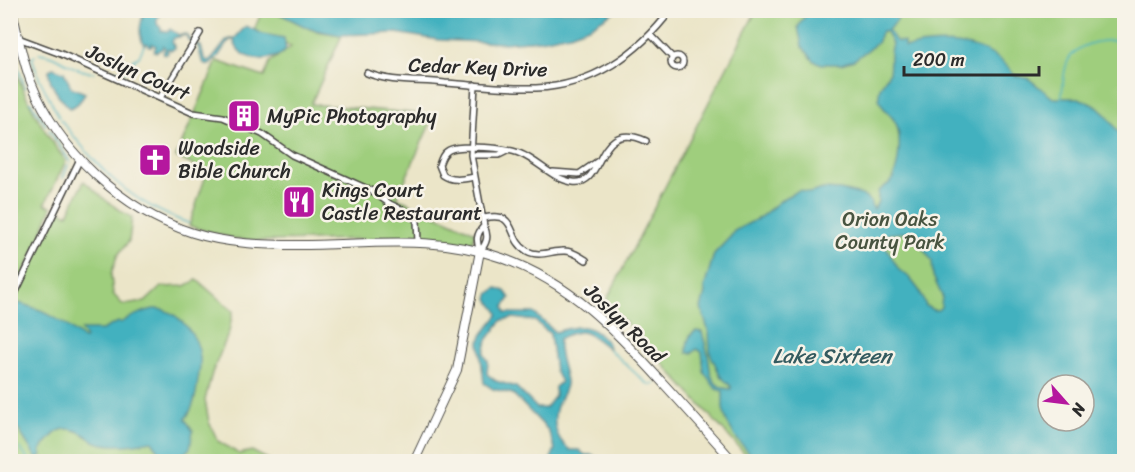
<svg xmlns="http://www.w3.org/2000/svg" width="1135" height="472" font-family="Sriracha,sans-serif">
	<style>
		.green { fill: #9fce7d; stroke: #657c54; stroke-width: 1.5; fill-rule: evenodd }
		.water { fill: #43b1bf; stroke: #376e75; stroke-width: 1.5; fill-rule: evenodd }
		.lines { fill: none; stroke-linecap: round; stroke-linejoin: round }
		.stream { stroke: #43b1bf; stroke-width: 1.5 }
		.street-casing { stroke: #484743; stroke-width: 8 }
		.secondary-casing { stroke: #484743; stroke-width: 10 }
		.street { stroke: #fff; stroke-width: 5 }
		.secondary { stroke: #fff; stroke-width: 8 }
		.labels { text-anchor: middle; stroke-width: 5; stroke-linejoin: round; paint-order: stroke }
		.street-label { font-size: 20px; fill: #2b2b2b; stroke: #f7f3e8 }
		.poi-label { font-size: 20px; fill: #2b2b2b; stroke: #f7f3e8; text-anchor: start }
		.park-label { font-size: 20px; fill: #485440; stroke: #f7f3e8 }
		.water-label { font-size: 21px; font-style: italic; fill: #335a5f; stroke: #f7f3e8 }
	</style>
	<rect width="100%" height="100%" fill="#f7f3e8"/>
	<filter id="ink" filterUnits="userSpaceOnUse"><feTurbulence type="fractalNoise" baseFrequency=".0167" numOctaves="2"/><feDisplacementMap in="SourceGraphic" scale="12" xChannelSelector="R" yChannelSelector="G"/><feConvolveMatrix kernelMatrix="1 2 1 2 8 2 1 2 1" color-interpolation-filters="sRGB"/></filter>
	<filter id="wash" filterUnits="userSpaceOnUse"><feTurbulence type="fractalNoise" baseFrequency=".008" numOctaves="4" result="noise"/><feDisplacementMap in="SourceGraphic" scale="24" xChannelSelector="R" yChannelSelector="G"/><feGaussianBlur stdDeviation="1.35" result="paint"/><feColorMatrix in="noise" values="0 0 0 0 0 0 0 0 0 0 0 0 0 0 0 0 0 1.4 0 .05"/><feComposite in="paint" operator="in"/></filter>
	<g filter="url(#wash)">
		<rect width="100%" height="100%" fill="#ebe5c8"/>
		<path class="green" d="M262,11H274L315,31L342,35L311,104L434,115L397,198L475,232L472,243L441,241L425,238L264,241L235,239L189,226L207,172L176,157L217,61L264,77L270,62L291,47L254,30Z
			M756,11H1124V461H751L629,326L605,303ZM1048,385H1084V421H1048Z
			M10,54C22,94 41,128 66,161L45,204L52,207L34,252L10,299Z
			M84,181L108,202L132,218L129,241L117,256L111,275L113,294L123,305L145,302L161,287L185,286L197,280L233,311L229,332L212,373L205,400L209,422L218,441L239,454L252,451L271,461H11L10,309L58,210L68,214Z"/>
		<path class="water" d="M144,11H162V13L157,19V24L161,28V31L168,32L170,29L179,35L187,34L191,41L201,46L204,58L208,61L212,59L227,40L235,38L246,26L263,34L284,38L286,50C273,64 238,63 234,40H230C221,49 219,62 206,65L202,61L198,46L188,40L186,35L174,38L172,42L175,48L172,50L167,49L168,53L165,55L163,54L165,48L163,46L162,49L156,52L154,51L156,46L151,43L153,45L150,47L147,43L144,45C137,32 141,24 144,11Z
			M274,11H615L591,26L570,34L540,40L503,43L439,40L396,33L340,35L310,29Z
			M808,11H898L897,21L888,30L896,41L904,42V47C913,48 920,44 928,44C960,41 996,47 1014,75L1029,79L1053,98H1079L1097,107L1107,116L1124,140V461L963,462L950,458L942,462L756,461L736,438L727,422L723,409V391L716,389L704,372L702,352L697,349L692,353H687C687,344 687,336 696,331L702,332C704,339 708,353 709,361C710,375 713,389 731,389V386L721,377L710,353L709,333L701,308L705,293L704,288L714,254L731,236L734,231L759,218L784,198L799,190L810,193L823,189L840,190L862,195L871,202V205L874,209L878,201V192C882,187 889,185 892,180C899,167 903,133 894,120C889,112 881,109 879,98C878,83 886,82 889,72C891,63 888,54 892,44L886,32L882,31L877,43L854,60L841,64H822L814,61L802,46L798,27ZM911,232L932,261L933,276L942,296L941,307L938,310H933L926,306L919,290L909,277L899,270L881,239L888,234ZM1048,385H1084V421H1048Z
			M53,68L64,72L71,87L85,93C83,99 76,107 69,108C60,98 48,84 49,70Z
			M497,288L505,291L510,298L504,307L506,313H534L555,332C574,327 586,321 602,337C606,341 609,343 609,349C590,334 584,325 559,339C557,353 564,367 566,381C567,388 563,393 560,399C551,417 553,437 570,450H579L585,455H593L601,461L609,458L617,461H550L555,449L548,430L513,394L493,389L484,383L479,342L483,334L498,315C498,308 490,305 488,298L490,293ZM513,318L535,321L550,334L555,371L561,382L555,387V396L546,408H537L516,387L496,381L487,374L488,361L484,354L487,340L502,320Z
			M16,302L43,311L65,324L84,339L86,338L81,330H102L118,322L120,323C126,319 149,308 157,309C178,310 199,337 200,357C201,365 199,373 198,380C196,395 194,408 185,419L193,431L190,448C174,465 163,459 152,441C134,445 114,448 96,442C92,441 89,437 85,435C62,421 53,433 40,451L42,455L37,459L11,418V311Z"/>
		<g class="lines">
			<path class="stream" d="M10,43L25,88
				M39,53C59,54 73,73 94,72
				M35,56L32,58L39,78L59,117
				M108,71H127L133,63L134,59L139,57L144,45
				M1061,100C1063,89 1063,76 1066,66C1073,42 1104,39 1124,41
				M30,101L46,125
				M61,120C98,168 128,202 188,223
				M49,129L70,162
				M63,178L68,165
				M609,349L645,382L651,385L655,384
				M10,431L15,442
				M20,448L30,462
				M38,459L40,462"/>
		</g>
	</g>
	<g filter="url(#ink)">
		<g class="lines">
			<g class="street-casing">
				<path id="street" d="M651,35L672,57
					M18,38L61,54L193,113L223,117L262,134L292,155L372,191L390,204L409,213L417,221L418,242
					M671 62a6 6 0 1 1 12 0a6 6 0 1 1-12 0Z
					M367,73C391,83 419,80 445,83C475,85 506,89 536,88C592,86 638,54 671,10
					M475,85L471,155L484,226C489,236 487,243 480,251
					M160,98L200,33
					M471,155H499L507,151
					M553,172L579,174L598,161
					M475,177C463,179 453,182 443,175L439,165C441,159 443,153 449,150C461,144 509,148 521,154C538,161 554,180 573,182C606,187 594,118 646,141
					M484,218C519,210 506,239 527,251C540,258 552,250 565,251C573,251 579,256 586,260
					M480,251C476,241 476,234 484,226
					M10,304L80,159"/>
			</g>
			<g class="secondary-casing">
				<path id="secondary" d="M12,10C18,35 22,59 31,82C59,152 122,210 193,233C228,244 264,245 299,245C368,245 435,234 502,258C571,283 614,329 662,382C686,408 710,435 734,462
					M414,462L457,370L480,251"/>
			</g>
			<use href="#street" class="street"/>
			<use href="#secondary" class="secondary"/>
		</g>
	</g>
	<defs>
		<g id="building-square" transform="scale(1.725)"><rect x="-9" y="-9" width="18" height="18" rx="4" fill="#b5179e" stroke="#f7f3e8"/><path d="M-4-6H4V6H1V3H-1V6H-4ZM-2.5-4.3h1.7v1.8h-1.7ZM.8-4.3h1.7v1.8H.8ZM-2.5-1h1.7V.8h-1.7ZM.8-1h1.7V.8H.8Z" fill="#fff"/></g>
		<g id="church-square" transform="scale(1.725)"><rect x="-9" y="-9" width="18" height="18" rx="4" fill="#b5179e" stroke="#f7f3e8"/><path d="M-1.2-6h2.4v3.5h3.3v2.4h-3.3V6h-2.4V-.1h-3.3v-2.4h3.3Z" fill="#fff"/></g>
		<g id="restaurant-square" transform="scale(1.725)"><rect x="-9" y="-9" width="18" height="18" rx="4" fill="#b5179e" stroke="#f7f3e8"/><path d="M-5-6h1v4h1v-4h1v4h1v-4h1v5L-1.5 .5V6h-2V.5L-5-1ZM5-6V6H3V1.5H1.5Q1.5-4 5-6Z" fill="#fff"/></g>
	</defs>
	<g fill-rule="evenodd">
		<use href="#building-square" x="244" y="116"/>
		<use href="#church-square" x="155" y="160"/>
		<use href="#restaurant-square" x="299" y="202"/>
	</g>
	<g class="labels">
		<g class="street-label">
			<text transform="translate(478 67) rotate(2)" y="7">Cedar Key Drive</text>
			<text transform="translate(138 72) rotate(24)" y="7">Joslyn Court</text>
			<text transform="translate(625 323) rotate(44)" y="7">Joslyn Road</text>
		</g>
		<g class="poi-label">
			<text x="267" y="123">MyPic Photography</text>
			<text x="178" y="155">Woodside<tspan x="178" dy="23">Bible Church</tspan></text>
			<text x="322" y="197">Kings Court<tspan x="322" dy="23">Castle Restaurant</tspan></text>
		</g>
		<g class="park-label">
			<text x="890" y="226">Orion Oaks<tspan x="890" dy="23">County Park</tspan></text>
		</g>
		<g class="water-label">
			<text x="832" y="363">Lake Sixteen</text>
		</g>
	</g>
	<rect width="1135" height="472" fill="none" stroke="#f7f3e8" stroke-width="36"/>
	<g transform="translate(1066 403) rotate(118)"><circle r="28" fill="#f7f3e8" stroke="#a5a39c" stroke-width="1.5"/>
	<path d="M0-4.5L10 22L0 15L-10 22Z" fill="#b5179e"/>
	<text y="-9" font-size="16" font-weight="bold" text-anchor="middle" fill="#2b2b2b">N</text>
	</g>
	<path d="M904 66v9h135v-9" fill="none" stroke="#2b2b2b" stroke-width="3"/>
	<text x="913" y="66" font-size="18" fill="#2b2b2b" stroke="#f7f3e8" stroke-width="4.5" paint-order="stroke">200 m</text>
</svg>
